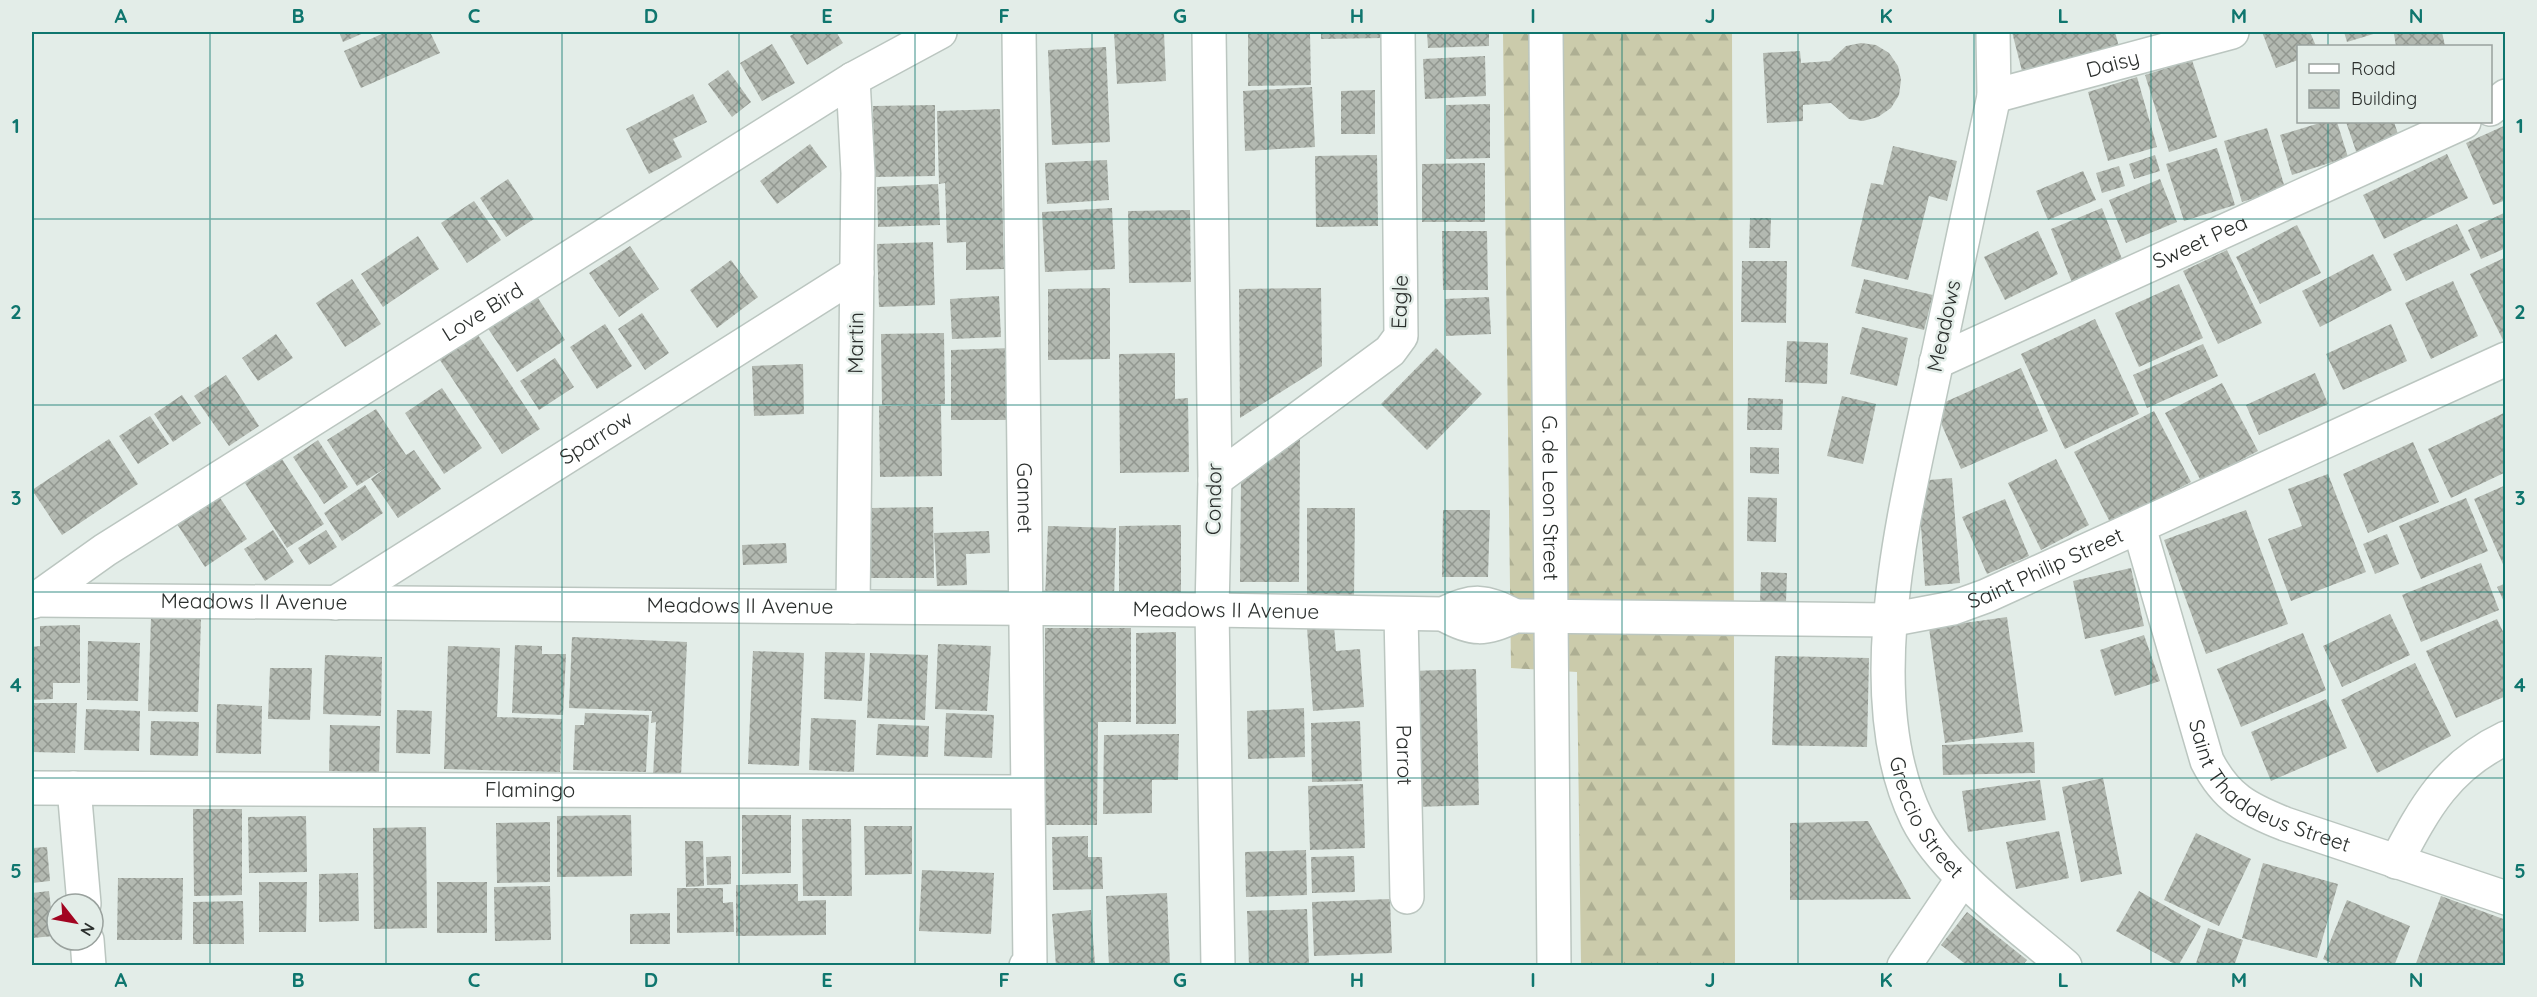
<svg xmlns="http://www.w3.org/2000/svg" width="2537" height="997" font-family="Quicksand,sans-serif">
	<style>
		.forest { fill: url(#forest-firs) }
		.building { fill: url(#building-cross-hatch) }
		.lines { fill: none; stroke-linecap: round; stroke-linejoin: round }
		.minor-casing { stroke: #bbc6c0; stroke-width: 36 }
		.minor { stroke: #fff; stroke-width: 33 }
		.grid { fill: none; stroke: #0f766e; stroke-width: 1.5; stroke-opacity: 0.55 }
		.labels { text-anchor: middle; stroke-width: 5; stroke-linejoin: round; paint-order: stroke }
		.street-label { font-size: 21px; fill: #2a2e2c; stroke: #e3ede8 }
		.neatline { fill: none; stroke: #0f766e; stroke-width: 2 }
		.grid-label { font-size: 20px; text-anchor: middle; font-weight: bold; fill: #0f766e }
	</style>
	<defs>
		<pattern id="forest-firs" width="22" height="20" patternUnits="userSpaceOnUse" patternTransform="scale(1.5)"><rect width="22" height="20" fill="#cbcbab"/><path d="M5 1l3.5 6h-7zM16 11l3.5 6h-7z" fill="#aeaf93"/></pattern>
		<pattern id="building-cross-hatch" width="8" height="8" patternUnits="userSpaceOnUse" patternTransform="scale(1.5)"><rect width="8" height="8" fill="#b3b9b1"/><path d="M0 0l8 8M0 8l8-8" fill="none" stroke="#929790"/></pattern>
	</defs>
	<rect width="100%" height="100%" fill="#e3ede8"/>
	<path class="forest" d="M1503,32H1732L1735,965H1581L1577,672L1511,668Z"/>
	<path class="building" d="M339,32H366L343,42Z
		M386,32H430L440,53L361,88L344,51Z
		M797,32H836L843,43L807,65L790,36Z
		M1114,32H1164L1166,81L1117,84Z
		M1248,32H1310L1311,85L1248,86Z
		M1321,32H1383V38L1321,39Z
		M1427,32H1489V46L1428,48Z
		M2012,32H2115L2119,47L2022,71Z
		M2262,32H2310L2316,46H2298V60L2276,68Z
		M2344,32H2380L2347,42Z
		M2407,32H2442L2445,46H2396L2394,34Z
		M1861,43L1876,45L1889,53L1898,66L1901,80L1899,95L1891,108L1878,117L1863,121L1849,119L1831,103L1803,105V121L1767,123L1763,53L1800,51L1801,63L1830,61L1846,46Z
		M772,44L795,83L762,101L740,63Z
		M1106,47L1110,142L1052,145L1048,50Z
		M1485,56L1486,96L1425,99L1423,59Z
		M2192,60L2217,137L2169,152L2145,75Z
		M728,70L751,102L732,117L708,84Z
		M2137,77L2157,147L2108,161L2088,92Z
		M1312,87L1315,147L1245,151L1243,91Z
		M1375,90V134H1341V91Z
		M693,94L707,122L673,139L682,157L649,174L626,129Z
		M1490,104V158L1446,159V105Z
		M935,105V176L874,177L873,106Z
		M1000,109L1004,269L966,270V242L947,243L945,183L939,184L937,111Z
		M2323,122H2337L2348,157L2292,175L2280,135Z
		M2346,122H2394L2401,143L2358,157Z
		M2506,125V200L2493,205L2466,143Z
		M2267,128L2285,188L2242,202L2224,141Z
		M810,144L827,167L777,204L760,181Z
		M1893,146L1957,161L1947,201L1929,196L1908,280L1851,266L1871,183L1883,185Z
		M2217,148L2235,205L2184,221L2166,164Z
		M2447,154L2468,198L2384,239L2363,195Z
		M1377,155L1378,226L1316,227L1315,156Z
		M2155,155L2160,171L2134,179L2129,164Z
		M1107,160L1109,200L1047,204L1045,163Z
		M1485,163V222H1422V164Z
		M2119,166L2125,186L2102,193L2096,173Z
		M2083,171L2096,200L2048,220L2036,191Z
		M508,179L534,219L506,237L480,198Z
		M2160,179L2177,222L2126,243L2109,200Z
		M938,184L940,225L878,227L877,187Z
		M474,201L501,240L467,263L441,223Z
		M1112,208L1115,269L1045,272L1042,212Z
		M2102,208L2124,264L2073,285L2051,229Z
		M1190,210L1191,282L1129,283L1128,211Z
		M2506,212V248L2481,259L2468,230Z
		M1750,218H1771L1770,248H1749Z
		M2457,224L2470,250L2406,281L2393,254Z
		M2297,225L2321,273L2260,304L2236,257Z
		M1442,231H1487L1488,290H1443Z
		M2038,231L2058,274L2005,300L1984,257Z
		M418,236L439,269L383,307L361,274Z
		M933,242L935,305L879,307L877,244Z
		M630,246L659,289L619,317L589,273Z
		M2227,250L2262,323L2218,344L2183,271Z
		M2373,254L2392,290L2320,327L2302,291Z
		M2506,257V346L2470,274Z
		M731,260L758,297L717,328L690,290Z
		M1742,261H1787L1786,323L1741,322Z
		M352,279L381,324L345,347L316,303Z
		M1864,279L1933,295L1924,330L1855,313Z
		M2453,281L2478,336L2431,359L2405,303Z
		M2179,284L2203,338L2139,367L2115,313Z
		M1110,288V359L1048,360V289Z
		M1321,288L1322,366L1240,418L1239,289Z
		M534,292L565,340L517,372L485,324Z
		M999,296L1001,337L952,339L950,299Z
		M1489,297L1491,334L1446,336L1445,299Z
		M642,313L669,353L645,370L618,329Z
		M2095,319L2139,414L2065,449L2021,354Z
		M605,324L632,366L597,389L570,347Z
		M2391,324L2407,361L2343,390L2326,354Z
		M1862,327L1908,338L1897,386L1850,374Z
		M474,329L540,429L502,454L436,354Z
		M944,333L945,404L882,405L881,334Z
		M276,334L293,358L258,381L242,358Z
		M1787,341L1828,343L1827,384L1785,382Z
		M2203,344L2218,376L2147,408L2133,375Z
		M1012,348L1014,420H951V350Z
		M1436,348L1482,394L1427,450L1381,404Z
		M1175,353V399L1188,398L1189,472L1120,473L1119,354Z
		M555,358L574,387L539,410L520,381Z
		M803,364L804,414L754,416L752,366Z
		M2021,368L2048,431L1961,469L1934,407Z
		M2315,373L2328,404L2259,435L2246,405Z
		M226,375L259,426L229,446L194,396Z
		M2222,383L2258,451L2201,481L2165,413Z
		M442,388L482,448L444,474L405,413Z
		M182,395L201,423L173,442L154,414Z
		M1842,396L1876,404L1863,464L1827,456Z
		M1748,398L1783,399L1782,430H1747Z
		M941,405L942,476L880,477L879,406Z
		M376,409L406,455L414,450L441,489L398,518L371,479L387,467L357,486L327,440Z
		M2154,411L2191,482L2111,524L2074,452Z
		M2506,412V472L2451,498L2428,449Z
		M150,416L169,444L138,464L119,436Z
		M109,439L138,484L62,535L32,490Z
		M1300,439L1299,582H1240L1241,480Z
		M318,440L348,487L324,504L293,457Z
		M2413,442L2439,502L2368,533L2343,474Z
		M1750,447L1779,448V474L1750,473Z
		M282,459L324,524L287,548L245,483Z
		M2056,459L2089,525L2041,550L2008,483Z
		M2328,474L2366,572L2291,601L2268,539L2302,526L2288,489Z
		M1952,478L1960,583L1925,586L1918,481Z
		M365,485L383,513L342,541L324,513Z
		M2506,485V571L2474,499Z
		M217,493L247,539L205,567L175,521Z
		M1748,497L1777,498L1776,542L1747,541Z
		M2466,498L2488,551L2421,579L2399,526Z
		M2005,499L2029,556L1987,574L1962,517Z
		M933,507L934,578H871L870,508Z
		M1307,508H1355L1354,599H1307Z
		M1443,510H1490L1488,577H1442Z
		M2246,510L2288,624L2206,654L2164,540Z
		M1181,525V596L1119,598V526Z
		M1048,526L1116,528L1114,600L1045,598Z
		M273,530L294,562L265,581L244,549Z
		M326,530L337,547L309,565L298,548Z
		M989,531L990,553L966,554L967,585L937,586L934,533Z
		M2387,534L2399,564L2375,574L2363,544Z
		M786,543L787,563L743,565L742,545Z
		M2481,563L2499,610L2421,642L2402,595Z
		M2131,568L2144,626L2085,639L2073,581Z
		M1761,572L1787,573L1786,602H1760Z
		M2506,583V606L2497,587Z
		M2390,614L2410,655L2342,687L2323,646Z
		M151,617L201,619L198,712L148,711Z
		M2007,617L2023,732L1945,743L1929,628Z
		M2497,619L2506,638V696L2456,718L2426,651Z
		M80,625V683H53V699L32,700V647L40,646V626Z
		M1334,626L1336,651L1360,649L1364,707L1313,711L1307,628Z
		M1045,628H1131V722H1098L1097,825H1045Z
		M1176,632V724H1136V633Z
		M2303,633L2326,690L2241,727L2217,669Z
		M2144,635L2160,681L2115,696L2100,650Z
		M572,637L687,642L681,776H653L656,722L651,723L652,711L569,708Z
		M88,641L140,643L138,701L87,700Z
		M938,644L991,646L987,711L935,709Z
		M515,645L542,646V654H566L563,715L512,713Z
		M448,646L500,648L497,717L562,719L560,772L444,769Z
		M753,651L804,653L799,766L748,764Z
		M825,652L865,653L862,701L824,699Z
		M870,653L928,655L925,720L867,718Z
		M325,655L382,657L381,716L323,714Z
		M1775,656L1869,658L1867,747L1772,745Z
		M2415,663L2451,736L2377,773L2341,700Z
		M270,668H312L310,720L268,719Z
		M1476,669L1479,805L1415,807L1411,671Z
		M2326,699L2347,748L2271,781L2251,732Z
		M32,703H77L75,753L32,752Z
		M217,704L262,706L261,754L216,753Z
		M1304,708L1305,757L1248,759L1247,711Z
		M86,709L140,711L139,751L84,750Z
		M397,710L432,711L430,754L396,753Z
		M585,713L649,715L646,772L573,770L575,725H584Z
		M946,713L994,715L992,758L944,756Z
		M811,718L856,720L854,772L809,770Z
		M151,721L199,722L198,756L150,755Z
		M1360,721L1362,781L1312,782L1311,723Z
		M878,724L929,726L928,757L876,755Z
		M330,725L380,726L379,773L329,771Z
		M1179,734L1178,780H1152V813L1103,814L1104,735Z
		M2034,742L2035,773L1943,775L1942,745Z
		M2103,778L2122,874L2081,882L2062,787Z
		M2040,780L2046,820L1968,832L1962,791Z
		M1363,784L1365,848L1310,850L1308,786Z
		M193,809H242V895L194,896Z
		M631,815L632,876L557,877V816Z
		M742,815H791V873L742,874Z
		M306,816L307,872L249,873L248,817Z
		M802,819H851L852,896H803Z
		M1868,821L1911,899L1790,900V823Z
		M550,822V882L497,883L496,823Z
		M864,826H912V874L865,875Z
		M426,827L427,928L374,929L373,828Z
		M2059,831L2069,878L2016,889L2006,842Z
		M2196,833L2251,859L2219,926L2164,900Z
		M1088,836V857H1102L1103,889L1053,890L1052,837Z
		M685,841H703L704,886L686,887Z
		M47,847L50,881L32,883V848Z
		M1306,850L1307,895L1246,897L1245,852Z
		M731,856V884L707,885L706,857Z
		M1354,856L1355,892L1312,893L1311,857Z
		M2263,863L2338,884L2317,958L2242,938Z
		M922,870L994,873L991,934L919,931Z
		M358,873L359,921L319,922V874Z
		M118,878H183L182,940H117Z
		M259,882H307L306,932H259Z
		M437,882H487V933H437Z
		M798,884V901L826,900V935L736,936V885Z
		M550,886L551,940L495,941L494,887Z
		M677,888H723V903L733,902L734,932L677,933Z
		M49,891L54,936L32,938V893Z
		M2139,891L2201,926L2178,966L2116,931Z
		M1167,893L1170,966H1109L1106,896Z
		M2441,896L2506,920L2505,966H2415Z
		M1390,899L1392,953L1314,956L1312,902Z
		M2347,900L2410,926L2394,966H2338L2323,959Z
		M243,901L244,944H193V902Z
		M1307,909L1309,965L1249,966L1247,911Z
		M1091,910L1095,965L1056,966L1052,914Z
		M1967,912L2027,960L2022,966H1968L1941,945Z
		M670,913V944H630V914Z
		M2208,928L2243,940L2234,966H2195Z"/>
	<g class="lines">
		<g class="minor-casing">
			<g id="minor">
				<path id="s1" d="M1019,32L1030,965L1026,966"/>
				<path d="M1209,32L1215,480L1212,610L1218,966"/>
				<path id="s2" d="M1546,32L1554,966"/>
				<path id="s3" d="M1993,32L1994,96C1973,190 1953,285 1933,379C1906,508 1856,695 1917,819C1944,873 2019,926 2065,966"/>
				<path d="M853,79L858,173L853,607"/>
				<path id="s4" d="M1994,96L2232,32"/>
				<path d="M2490,109L2506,96"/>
				<path id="s5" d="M1936,362L2464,122"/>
				<path d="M1215,480L1390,351L1401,336L1398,32"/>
				<path id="s6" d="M2139,527L2207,761C2226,798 2247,809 2285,824L2506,898"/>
				<path id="s7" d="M35,600L1212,610L1443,614C1474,599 1484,600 1515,616"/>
				<path id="s8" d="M32,602L105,550L853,79L940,32"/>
				<path id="s9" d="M335,603L857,273"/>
				<path id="s10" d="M1401,614L1407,897"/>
				<path id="s11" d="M1443,614C1473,631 1484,630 1515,616L1889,620L1953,608L1986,596L2506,359"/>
				<path id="s12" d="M32,788L1027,792"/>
				<path d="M74,788L84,904"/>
				<path d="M2396,862C2425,807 2447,766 2506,738"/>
				<path d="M87,940L89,966"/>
				<path d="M1904,966L1963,878"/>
			</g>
		</g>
		<use href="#minor" class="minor"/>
	</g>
	<path class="grid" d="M210,32V966M386,32V966M562,32V966M739,32V966M915,32V966M1092,32V966M1268,32V966M1445,32V966M1622,32V966M1798,32V966M1974,32V966M2151,32V966M2328,32V46M2328,122V966M32,219H2506M32,405H2506M32,592H2506M32,778H2506"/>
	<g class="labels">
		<g class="street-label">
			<text dy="7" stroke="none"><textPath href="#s4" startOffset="123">Daisy</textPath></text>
			<text dy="7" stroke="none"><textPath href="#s5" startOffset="290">Sweet Pea</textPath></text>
			<text transform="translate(1400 302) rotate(-88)" y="7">Eagle</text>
			<text dy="7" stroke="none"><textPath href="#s8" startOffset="536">Love Bird</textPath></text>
			<text transform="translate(1944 326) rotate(-78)" y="7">Meadows</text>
			<text transform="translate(856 343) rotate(-89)" y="7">Martin</text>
			<text dy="7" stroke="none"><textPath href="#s9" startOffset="309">Sparrow</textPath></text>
			<text dy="7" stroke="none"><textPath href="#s1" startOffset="466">Gannet</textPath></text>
			<text transform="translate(1214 499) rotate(-89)" y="7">Condor</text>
			<text dy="7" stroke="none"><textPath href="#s2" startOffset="466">G. de Leon Street</textPath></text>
			<text dy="7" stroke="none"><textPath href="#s11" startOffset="616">Saint Philip Street</textPath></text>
			<text dy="7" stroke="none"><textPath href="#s7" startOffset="219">Meadows II Avenue</textPath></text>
			<text dy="7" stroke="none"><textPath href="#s7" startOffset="705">Meadows II Avenue</textPath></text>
			<text dy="7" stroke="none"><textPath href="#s7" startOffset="1191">Meadows II Avenue</textPath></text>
			<text dy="7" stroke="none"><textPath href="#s10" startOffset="141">Parrot</textPath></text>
			<text dy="7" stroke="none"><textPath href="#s6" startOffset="308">Saint Thaddeus Street</textPath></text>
			<text dy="7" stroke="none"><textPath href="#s12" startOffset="498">Flamingo</textPath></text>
			<text dy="7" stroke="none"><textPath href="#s3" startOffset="804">Greccio Street</textPath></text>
		</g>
	</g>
	<rect width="2537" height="997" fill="none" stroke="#e3ede8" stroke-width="66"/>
	<rect x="2297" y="45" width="195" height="78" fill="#e3ede8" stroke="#99a19d" stroke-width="1.5"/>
	<rect x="2309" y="64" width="30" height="9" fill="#ffffff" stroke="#99a19d" stroke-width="1.5"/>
	<text x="2351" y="75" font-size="18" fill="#2a2e2c">Road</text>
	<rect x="2309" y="90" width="30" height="18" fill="url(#building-cross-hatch)" stroke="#99a19d" stroke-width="1.5"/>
	<text x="2351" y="105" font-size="18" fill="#2a2e2c">Building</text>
	<g transform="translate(75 922) rotate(121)"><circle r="28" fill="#e3ede8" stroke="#99a19d" stroke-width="1.5"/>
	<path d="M0-4.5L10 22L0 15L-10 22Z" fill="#a20420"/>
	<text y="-9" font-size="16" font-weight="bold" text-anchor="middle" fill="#2a2e2c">N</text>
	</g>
	<rect x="33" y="33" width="2471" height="931" class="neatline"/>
	<g class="grid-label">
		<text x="121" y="23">A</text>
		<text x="298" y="23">B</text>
		<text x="474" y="23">C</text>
		<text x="651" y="23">D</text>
		<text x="827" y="23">E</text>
		<text x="1004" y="23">F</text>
		<text x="1180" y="23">G</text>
		<text x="1357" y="23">H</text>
		<text x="1533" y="23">I</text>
		<text x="1710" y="23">J</text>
		<text x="1886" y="23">K</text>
		<text x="2063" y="23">L</text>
		<text x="2239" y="23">M</text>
		<text x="2416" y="23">N</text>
		<text x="16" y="133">1</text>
		<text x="2520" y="133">1</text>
		<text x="16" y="319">2</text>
		<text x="2520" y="319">2</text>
		<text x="16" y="505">3</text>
		<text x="2520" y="505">3</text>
		<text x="16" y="692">4</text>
		<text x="2520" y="692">4</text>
		<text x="16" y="878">5</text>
		<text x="2520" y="878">5</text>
		<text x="121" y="987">A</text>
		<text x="298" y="987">B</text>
		<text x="474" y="987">C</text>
		<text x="651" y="987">D</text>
		<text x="827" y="987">E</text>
		<text x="1004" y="987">F</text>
		<text x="1180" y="987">G</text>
		<text x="1357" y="987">H</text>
		<text x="1533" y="987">I</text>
		<text x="1710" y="987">J</text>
		<text x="1886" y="987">K</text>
		<text x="2063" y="987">L</text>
		<text x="2239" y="987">M</text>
		<text x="2416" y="987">N</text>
	</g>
</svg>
